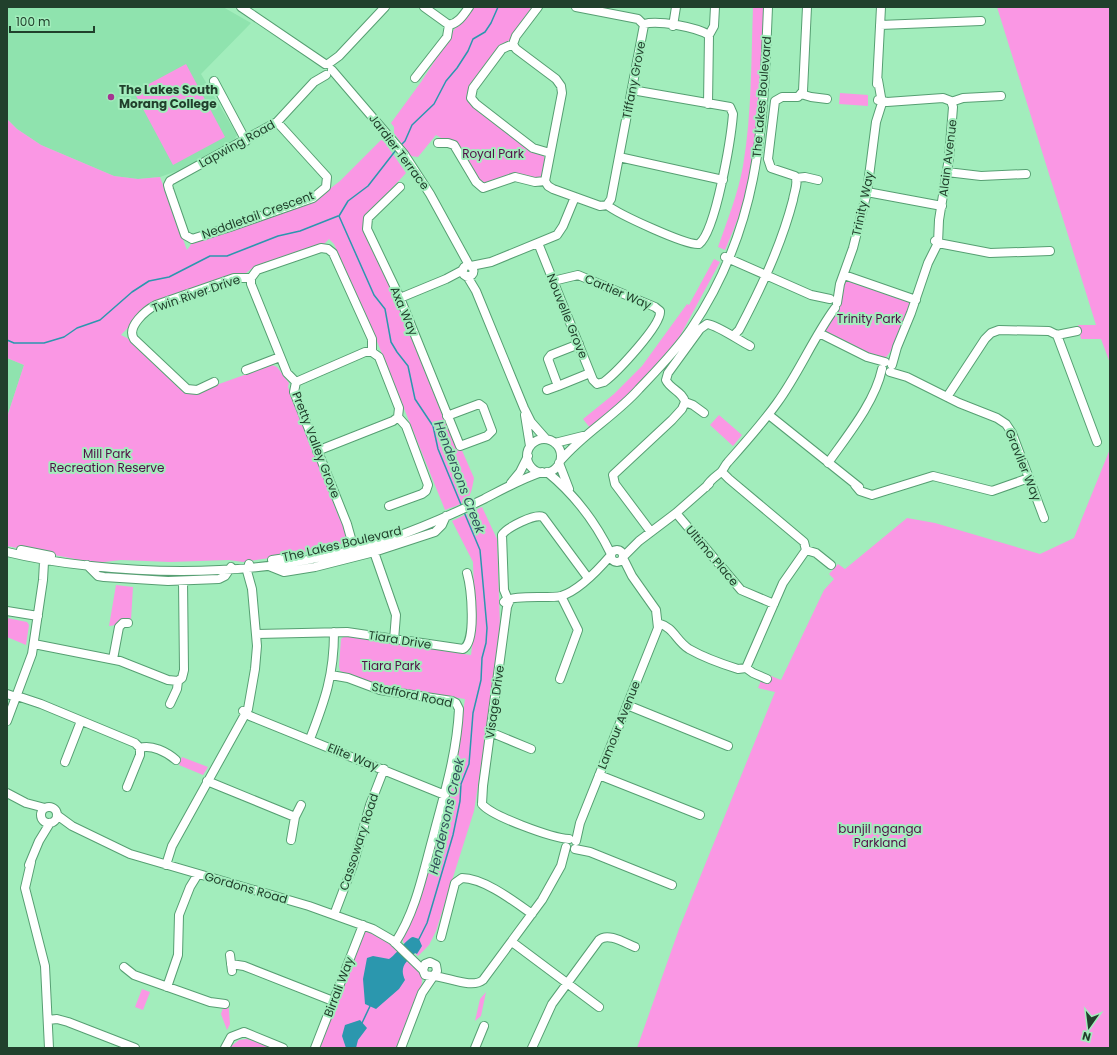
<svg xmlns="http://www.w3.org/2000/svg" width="1117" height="1055" font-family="Poppins,sans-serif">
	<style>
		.built { fill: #8fe3ae }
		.green { fill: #fa97e4 }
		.water { fill: #2b97ae }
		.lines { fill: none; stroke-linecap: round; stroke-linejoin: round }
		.stream { stroke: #2b97ae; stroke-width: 1.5 }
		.minor-casing { stroke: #569f72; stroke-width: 10 }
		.minor { stroke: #fff; stroke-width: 8 }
		.poi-dot { fill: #a43491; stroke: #a2edbc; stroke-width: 1.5 }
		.labels { text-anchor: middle; stroke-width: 4; stroke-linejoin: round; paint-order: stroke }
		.street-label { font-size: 12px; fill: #21402c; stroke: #a2edbc }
		.poi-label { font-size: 12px; font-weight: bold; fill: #21402c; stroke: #a2edbc; text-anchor: start }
		.park-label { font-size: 12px; fill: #510f47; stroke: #a2edbc }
		.water-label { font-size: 13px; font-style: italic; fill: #33525a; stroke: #a2edbc }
	</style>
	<rect width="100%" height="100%" fill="#a2edbc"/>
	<path class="built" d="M7,7H223L251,23L201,74L237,135L235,139L177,171L160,177L138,179L114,176L41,145L17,129L7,119Z
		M7,358L24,365L7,417Z"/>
	<path class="green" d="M473,7H535L508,42L501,45L468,91L467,96L470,103L531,151L544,156C546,162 544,174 540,179L521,175L489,184H481L454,142L441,138L436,135L418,157L411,156L394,133V127L391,123L421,82L449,39L453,31Z
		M997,7H1110V363L1101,339H1081L1078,325H1096Z
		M753,8H766C763,61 763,117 753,169C747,198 736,224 725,250L718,247C727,221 738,194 743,166C752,114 751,60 753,8Z
		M186,64L225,137L173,165L134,92Z
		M840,93L868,95V106L839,104Z
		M7,119L17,129L41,145L114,176L138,179L160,177L187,250L192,243L314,201L340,181L381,140L384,141L406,173L366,216L363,223L474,478C470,502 467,502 445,510L374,334L334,244L329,239L324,244L251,269L246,273L237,274L155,302L148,306L121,335L127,338L181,390L194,393L272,365L277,367L289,383L288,387L340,520L342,521L347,539L345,543L297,554L243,562L229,560L170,562L121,560L96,563L7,546V417L24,365L7,358Z
		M714,259L720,262L680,336L665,357L642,383L591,429L583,419L614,394L642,366L687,304L689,305Z
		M849,280L909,302L910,304C903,322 898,346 884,359L870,356L867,352L834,335L831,336L825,331L840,306L844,283Z
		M719,415L742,435L733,446L710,425Z
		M1110,449V1048H637L679,929L775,692L758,688L764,673L781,680L824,590L834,579L829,574L838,564L845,569L907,518L935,523L1040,554L1074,538Z
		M482,507L497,539L500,627L494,683L474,811L436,931L429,945L418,956L403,942V937L421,895L452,786L465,699L379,686L340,671L339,666L341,639L345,636L355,637L471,655L475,623L473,562L452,521Z
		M116,585L133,587L131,620C121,618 118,626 109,626Z
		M7,618L27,622L29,625L26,645L7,637Z
		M182,757L208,767L203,775L179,765Z
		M369,931C375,934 392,941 395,947C397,950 396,952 400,955C405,960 408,959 413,962C432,974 416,1002 410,1017L408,1018L396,1048H318L321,1046L341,988L343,987L352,964L351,961L365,932Z
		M142,989L150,992L143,1010L135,1007Z
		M486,992L481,1016L475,1021L480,999Z
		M228,999L230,1024L227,1030L221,1014L225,1002Z
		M247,1039L274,1048H229L239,1040Z"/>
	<path class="water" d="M413,937L419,939L422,946L417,954L415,953C406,962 399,967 405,980L399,989L376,1009L365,1004L363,979L367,958L373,956L389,959C397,954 407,938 413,937Z
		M360,1020L367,1028L358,1040L356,1048H346L342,1036L345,1025Z"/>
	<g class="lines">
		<path class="stream" d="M400,146L405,141L412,125L434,104L446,81L457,68L468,51L473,39L485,32L491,23L498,7
			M396,150L368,186L348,201L339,216L374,295L385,309L391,342L397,352L408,366L415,399L433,426L438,449L462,507
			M7,340L14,343H44L64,337L77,328L100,320L132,292L149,281L169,277L210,256H227L278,236L300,231L338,216
			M419,939L427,923L453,835L460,801L461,784L469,764L473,713L481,680L482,658L486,643L487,628L480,550L464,512
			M362,1023L371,1004"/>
		<g class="minor-casing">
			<path id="minor" d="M241,7L325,64
				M424,7L449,25
				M538,7L516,36L513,44L516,49L556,79L561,86L562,93L545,181
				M576,7L638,19L644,25L611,199L607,205
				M644,24C658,20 696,27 709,35L708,104
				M880,25L981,21
				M673,26L676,7
				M709,35L714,26L715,7
				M513,44L502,49L473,88L471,98L476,104L533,148L550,153
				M328,64L339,56L385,7
				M332,70L404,154L430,194L469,265
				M415,78L447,37L449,25C459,23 464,14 469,7
				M214,81L246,141
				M877,84L881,7
				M801,94L811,97L827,99
				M878,100L887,102L943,98L951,101L953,107L949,158L939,220L938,243L928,263L911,313L897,347L892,365
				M951,102L963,98L1001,96
				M277,122L327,177L326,187L313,198L230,227L192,239L185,235L169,189L168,185L170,181L277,122L314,82L326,75
				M438,143H448L454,145L476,182L483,188L515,177L535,182L545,181
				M619,157L723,180
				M947,172L981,176L1026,174
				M796,178L805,177L818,180
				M545,181L548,186L553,189L600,206L607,205
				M400,187L368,218L367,229L400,298L460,446L487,436L492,431L483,407L479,404L447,416
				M867,192L942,206
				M607,205C618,214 687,246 699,244C716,231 731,138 733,114L730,107L632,90
				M935,241L938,243L990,253L1050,251
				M538,243L593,380L597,384L604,382C616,373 662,325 660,311L655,307L578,275L553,281
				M725,257L811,295L830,299
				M462.5 271a5.5 5.5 0 1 1 11 0a5.5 5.5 0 1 1-11 0Z
				M471,266L491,262L557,235L563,226L575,197
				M844,275L916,300
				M467,276L476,291L524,408L531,422L546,439
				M251,278V284L287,373L296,382L294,392L347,524L354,549
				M400,298L446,279L463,270
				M837,303L840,284L853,248L867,192L876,122L882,103L878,80
				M819,333L867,357L885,362
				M734,335L739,330C761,288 781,246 793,200C794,192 799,183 795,176L771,168L768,159L775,101L782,97H798L803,91L807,7
				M1057,335L1097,442
				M579,344L551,355L548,359L558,386L590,373
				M372,352L379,357L399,408L398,417
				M246,370L280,357
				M890,372L907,377L959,403L997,418L1006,424L1012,433L1044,518
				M214,382L197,390L187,389L134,339C126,327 146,310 156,305L234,278H251L257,270L321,248L328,249L333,253L372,339V352
				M296,382L365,352H372
				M547,390L558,386
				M947,397L985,339L991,333L999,330L1049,331L1057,335L1077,331
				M704,413L693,405L685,402C683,392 670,389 666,380L668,373L700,329L707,324C717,325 740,341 750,346
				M525,415L530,446
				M769,415L859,487
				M527 456a17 17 0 1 1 34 0a17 17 0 1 1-34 0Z
				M555,443L583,436
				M317,451L393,421L398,417
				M561,460C584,433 616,415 639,389C657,370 676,351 691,329C761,225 763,127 768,7
				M559,463L569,489
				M828,463C847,436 875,402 882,369
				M547,472C574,494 596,523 611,554
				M722,472L729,479L804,542L806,550L816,553L831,565
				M511,483L520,472L528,456
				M855,485L860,491L872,495L933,476L992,491L1029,478
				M706,487C710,480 715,477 721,472C724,469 725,465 728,462C745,443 762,424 777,403C799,373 813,338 835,308
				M389,506L422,494L426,491L428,485L406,426L398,417
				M676,513L741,590L774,604
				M651,532L615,484L613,475L672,420L682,409L685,402
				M611 556a6 6 0 1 1 12 0a6 6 0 1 1-12 0Z
				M21,550L51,556
				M7,552C35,559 62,563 91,566C192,577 295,571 392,538C424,527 455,513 484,499C503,489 521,479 542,472
				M374,552L396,615L394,640
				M623,557L639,541L676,513L709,484
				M272,560L299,556
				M87,565L98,576L104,577L168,581L219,579L225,576L231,567
				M269,566L284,572L315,567L374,552L435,532L442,525L446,516
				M504,602C511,594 549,599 561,596C578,591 599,569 611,555
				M509,602L504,590L502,535C506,528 535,513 543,517L588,578
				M7,611L38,616
				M658,623C675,628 675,640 689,649C703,657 722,664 738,669L746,668L753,673L767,679
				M257,634L347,632L463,649C477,642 471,587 467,573
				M34,644L120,661L168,680L178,681L182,678L184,670L183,581
				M113,659L119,627L123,623H128
				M746,668L783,583L806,550
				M331,675L348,678L380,690L452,701L456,703L459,709C457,753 444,795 433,837C423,873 416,911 395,943
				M560,679L578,630L561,596
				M7,694L16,697
				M17,696L41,704L135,743L140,748C151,744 167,752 176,760
				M170,704L177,689L178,681
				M627,705L728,746
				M243,711L250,716L445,795
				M7,721L32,654L43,580L44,562L47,556
				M490,732L531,749
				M310,739C325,700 334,675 334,632
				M65,762L81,721
				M599,775L700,815
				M207,781L295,817L291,840
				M127,787L140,755V748
				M7,793L26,803L45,808
				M482,804L483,786L507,607L509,602
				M482,804C491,816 552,838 569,839
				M41 815a8 8 0 1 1 16 0a8 8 0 1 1-16 0Z
				M57,815L72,826L130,854L309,906L373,929L392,940L423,970
				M295,817L301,805
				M576,841L580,823L658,628L656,610L632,576L623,558
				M575,849L590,852L672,885
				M31,862L25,888L45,966L49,1048
				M29,865L39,841L50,823
				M166,865L172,846L248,709L255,669L257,646L252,589L247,571L249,564
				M334,915L353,865L370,805L384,769
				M441,937L455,883L462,878C484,878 515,902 532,914
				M512,942L599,1007
				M230,955L232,971
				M231,964L244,966L333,1001
				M124,967L134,975L210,1002L225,1004
				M433,976C448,977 472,989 483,980L542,900L561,866L566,847
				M167,987L178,955L179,915L190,887L198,874
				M48,1020L57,1019L68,1022L135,1048
				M225,1048L231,1037L244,1032L283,1048
				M315,1048L363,925
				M401,1048L422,993L437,971L436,965L430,962L425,964L423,970L425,975L432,976
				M475,1048L484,1026
				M532,1048L552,1004L599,940C608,932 625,943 635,947"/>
		</g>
		<use href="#minor" class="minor"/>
	</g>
	<circle class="poi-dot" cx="111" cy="97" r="4"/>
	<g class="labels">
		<g class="street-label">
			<text transform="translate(634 80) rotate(-79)" y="4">Tiffany Grove</text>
			<text transform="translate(762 97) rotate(-85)" y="4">The Lakes Boulevard</text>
			<text transform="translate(237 144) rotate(-29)" y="4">Lapwing Road</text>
			<text transform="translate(399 152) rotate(53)" y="4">Jardier Terrace</text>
			<text transform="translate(948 158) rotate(-83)" y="4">Alain Avenue</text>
			<text transform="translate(863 204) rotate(-78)" y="4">Trinity Way</text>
			<text transform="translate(258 215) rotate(-20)" y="4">Neddletail Crescent</text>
			<text transform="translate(618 292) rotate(23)" y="4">Cartier Way</text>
			<text transform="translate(196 294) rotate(-19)" y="4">Twin River Drive</text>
			<text transform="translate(404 311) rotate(67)" y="4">Axa Way</text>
			<text transform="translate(567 316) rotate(68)" y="4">Nouvelle Grove</text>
			<text transform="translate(316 445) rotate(69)" y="4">Pretty Valley Grove</text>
			<text transform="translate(1023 465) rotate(68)" y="4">Gravlier Way</text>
			<text transform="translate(342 544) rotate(-13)" y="4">The Lakes Boulevard</text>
			<text transform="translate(712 556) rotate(50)" y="4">Ultimo Place</text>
			<text transform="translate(400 640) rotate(9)" y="4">Tiara Drive</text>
			<text transform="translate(412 695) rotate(12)" y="4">Stafford Road</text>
			<text transform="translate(495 702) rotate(-82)" y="4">Visage Drive</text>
			<text transform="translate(619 725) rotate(-68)" y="4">Lamour Avenue</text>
			<text transform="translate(353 757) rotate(22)" y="4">Elite Way</text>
			<text transform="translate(359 842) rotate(-72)" y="4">Cassowary Road</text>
			<text transform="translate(246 888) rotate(16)" y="4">Gordons Road</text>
			<text transform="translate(339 987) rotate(-69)" y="4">Birrali Way</text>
		</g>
		<g class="poi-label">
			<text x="119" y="94">The Lakes South<tspan x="119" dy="14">Morang College</tspan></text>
		</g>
		<g class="park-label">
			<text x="493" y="158">Royal Park</text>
			<text x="869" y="323">Trinity Park</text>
			<text x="107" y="458">Mill Park<tspan x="107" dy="14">Recreation Reserve</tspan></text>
			<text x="391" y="670">Tiara Park</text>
			<text x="880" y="833">bunjil nganga<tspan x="880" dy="14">Parkland</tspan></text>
		</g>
		<g class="water-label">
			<text transform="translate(460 477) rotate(69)" y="5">Hendersons Creek</text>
			<text transform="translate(446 816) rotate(-77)" y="5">Hendersons Creek</text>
		</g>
	</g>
	<rect width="1117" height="1055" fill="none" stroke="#21402c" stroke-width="16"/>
	<g transform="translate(1089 1027) rotate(194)" stroke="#a2edbc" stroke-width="3" paint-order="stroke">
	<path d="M0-3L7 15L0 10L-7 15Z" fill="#21402c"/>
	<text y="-6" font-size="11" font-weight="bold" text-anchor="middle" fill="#21402c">N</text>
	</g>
	<path d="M10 26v6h84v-6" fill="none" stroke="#21402c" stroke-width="2"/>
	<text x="16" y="26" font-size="12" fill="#21402c" stroke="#a2edbc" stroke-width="3" paint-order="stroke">100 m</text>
</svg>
